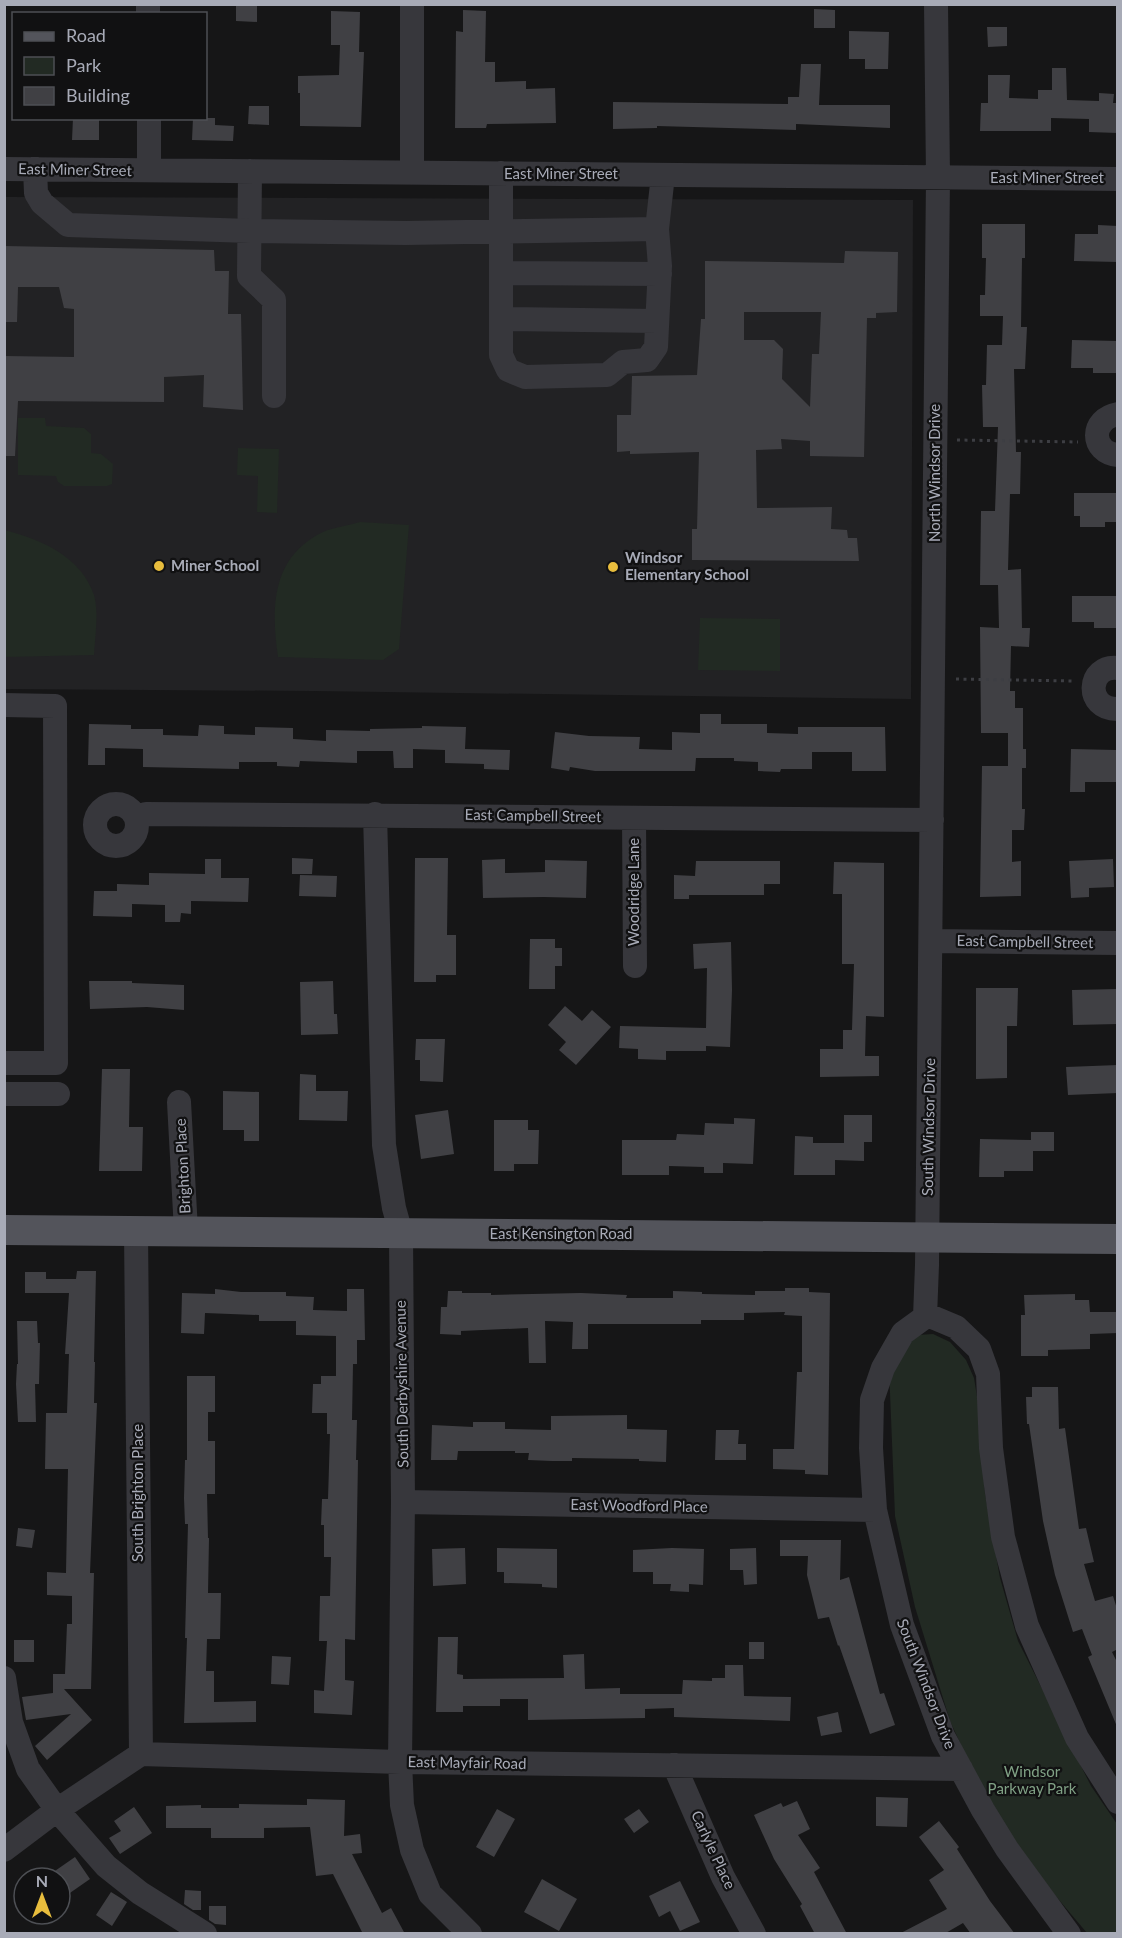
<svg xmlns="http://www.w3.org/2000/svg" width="1122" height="1938" font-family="Lato,sans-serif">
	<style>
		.built { fill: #222224 }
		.green { fill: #222a23 }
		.building { fill: #404044; fill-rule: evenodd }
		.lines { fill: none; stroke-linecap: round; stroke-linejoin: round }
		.path { stroke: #3d3e43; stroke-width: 3; stroke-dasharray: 3 4.5; stroke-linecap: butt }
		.minor { stroke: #37373c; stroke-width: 24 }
		.major { stroke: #53545b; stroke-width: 30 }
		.poi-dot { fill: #e8bd3d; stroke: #111112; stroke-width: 2 }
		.labels { text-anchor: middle; stroke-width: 4.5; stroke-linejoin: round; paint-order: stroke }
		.street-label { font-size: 15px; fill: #a8abb7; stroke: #111112 }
		.poi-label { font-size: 15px; font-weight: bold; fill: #a8abb7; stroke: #111112; text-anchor: start }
		.park-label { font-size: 15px; fill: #80a185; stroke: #111112 }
	</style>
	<rect width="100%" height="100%" fill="#161617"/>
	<path class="built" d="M5,197L913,200L911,699L313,691L5,689Z"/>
	<path class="green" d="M18,418H45L46,426L84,428L91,434V453L101,454L113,464L112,484L107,486H64L58,482L56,476L18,475Z
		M238,448L279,449L277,513L257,512L258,476L237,475Z
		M360,522L409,525L399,649L383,660L278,657C271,608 271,557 323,532C334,527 348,526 360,522Z
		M4,530C40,539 81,556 94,595C99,613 95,636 94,655L5,657Z
		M700,618L780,619V671L698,670Z
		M933,1334L950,1342L966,1360L974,1378L979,1409L985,1494L1000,1578L1018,1641L1091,1786L1117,1824V1933H1087L1054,1894L988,1804L950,1721L915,1607L895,1516L889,1368L902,1349L918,1335Z"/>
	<path class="building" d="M236,4H257V22L236,21Z
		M814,9L835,10V28H814Z
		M463,10L486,11L485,62H495V82L526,81V89L555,88L556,123L487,124L486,128H455L456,31L463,32Z
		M331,11L360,12L359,52H364L361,127L300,126V93H298V76L339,75L340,45H331Z
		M987,27H1007V46L988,47Z
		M849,31L889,32L888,69H865V59H849Z
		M801,64H821L819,105H890V128L796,124V130L657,126V128L613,129V102L788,104V97H799Z
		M1052,68H1066L1067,100L1099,101V93L1114,94L1113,103H1118V133L1089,132V119L1051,118V131H980L981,103H988V75H1010L1009,98L1038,99V90H1052Z
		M249,106H269V125L248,124Z
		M73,118H99V140H72Z
		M193,118H215V125L234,126L233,141L192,140Z
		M982,224H1025V258H1022L1021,327H1027L1025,369H1014L1016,452H1021L1020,494H1010L1008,570L1021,569L1022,628H1030L1029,647L1011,646L1010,691H1015V708H1023V749H1026V768H1022V809H1025L1024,830H1012V862L1021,861V896L980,897L982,766H1008V733H981L980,627L999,628L998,585H980L981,511H995L998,427H983L982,385H986L987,345H1002L1003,316H980V295H985L986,258H982Z
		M1098,225L1118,226V262L1074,261L1075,234H1098Z
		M4,246L214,250L215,271H229L228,314H241L243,410L203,407L204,375L164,377V402L18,401L15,456H4V356L74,357V309L64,308L59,287H18L17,322H4Z
		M845,251L898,252L897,312L876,313V318H867L864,457L810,456V441L781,439L782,449L756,450L757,508L832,507L831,529L847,530L848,538H857L859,561L692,560V529H697L699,452L630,454V451L617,452V415H631L632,376L697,375L701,319H705V261L844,263ZM744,312H821L819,354H812L810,407L782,379L783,349L774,340H744Z
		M1072,340L1118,341V373H1093V368H1071Z
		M1074,493H1116V522H1105V527H1080V516H1074Z
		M1072,596H1117V628H1094V622H1072Z
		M700,714H721V724H767V733L798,734V727H885L886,771H852V752H812V769H781L780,772L758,771V762L734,761V758H696L695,771H595L570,767L569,771L551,768L555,732L589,736L640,737L639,749L672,750V732L700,733Z
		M89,724L131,725V729H163V735L198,736L199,725L224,726V734L255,735V727L293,728V739L326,741V730L370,731V729L422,728V726L466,727L465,749L510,750L509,770L484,769V764L445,763V750L413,749V768H394L393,751H357V763L300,761L299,767L277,766V762H239V769L143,767V749L105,748V765H88Z
		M1071,749L1116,750V782H1085V792H1070Z
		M292,858L313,859L312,874H292Z
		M415,858H448L447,935H456V975H436V982H414Z
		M205,859H221V878H249L248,902L191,901V914L181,913L180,922H165V905L132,904V917L93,916L94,891H117V884L149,885V873L205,874Z
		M505,859V873L545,872V860L587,861L586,898L544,897L483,898L482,860Z
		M1113,859L1114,887L1089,888V897L1071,898L1069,861Z
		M696,861H780V884H764V895H689V899H674V875L695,876Z
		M834,862L884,863V1017L866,1016L865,1056H879V1076L820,1077V1049H843V1030H852L854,964H842V894H833Z
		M300,875L337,876L336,897L299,896Z
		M530,939H555V948H562V966H555V989H529Z
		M731,942L732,990L730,1047L706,1046V1051H666V1060L638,1059V1049L619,1048L620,1026L706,1028L707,968L694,969L693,944Z
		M89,981H132V983L184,985V1010L147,1007L90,1009Z
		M333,981L334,1014H337L338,1034L301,1035L300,982Z
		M976,988H1018L1017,1026H1007V1078L976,1079Z
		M1118,989V1024L1073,1025L1072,990Z
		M565,1006L582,1021L592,1010L611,1027L576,1065L559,1050L566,1042L548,1025Z
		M416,1039H445L443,1082L420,1081V1060H415Z
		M1118,1065V1093L1068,1095L1066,1067Z
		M102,1069H130L129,1127H143L142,1171H99Z
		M300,1074L316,1075V1091H348L347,1121L299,1120Z
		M223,1091L259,1092V1141H244V1130H223Z
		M448,1110L454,1154L421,1159L415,1115Z
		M844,1115H872V1142H864V1161L835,1160V1175H794L795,1136L813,1137V1143H844Z
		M734,1118L755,1119L753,1164L723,1163V1173H704V1167L669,1166V1175H622V1140H676L677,1134L704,1135L705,1123L734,1124Z
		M494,1120H528V1130H539L538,1164H514V1171H494Z
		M1031,1132H1054V1151H1033V1171H1004V1177H979L980,1139L1031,1140Z
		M77,1271H96L94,1362H95L94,1403H97L90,1573H94L91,1689H64L92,1720L47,1760L35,1746L71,1714L26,1720L22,1697L53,1693V1674H65L67,1624H72V1596L47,1595V1572L66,1573L68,1469H45L46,1413H67L69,1354H65L69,1293H25V1272H46V1279H76Z
		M785,1288H809V1292L830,1293L828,1475L805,1474V1470L773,1469V1449H794L797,1372H802V1316L784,1315L785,1312L744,1313V1320H701V1324H588V1349H572L573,1322L545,1321L546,1363H529L528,1328L461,1331V1335L440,1334L441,1307H447L448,1291H462V1293H491V1295L581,1293L627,1295L626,1298H673V1291L702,1292V1294L755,1295V1291H785Z
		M215,1289L241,1292H286V1296L314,1297L313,1310L347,1311V1289H364L365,1340H357V1364H353L352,1420H357L356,1460H358L355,1640L345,1639V1680L354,1681L352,1715L314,1713V1690L324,1691L327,1641H319L320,1596H330L331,1557H324V1525H321L322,1499H328L330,1434H327V1413H312L313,1384H321V1376H336V1336L296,1335V1321H259V1315L205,1313L204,1334L181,1333L182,1293L215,1294Z
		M1075,1294V1300H1089L1090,1312H1118V1333L1090,1334V1349L1048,1350V1356H1021V1315H1025L1024,1295Z
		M17,1321H37L38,1343H40L39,1384H35L36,1422H18L16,1384L17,1364H18Z
		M187,1376H215V1412H208V1441H215V1494H207L208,1538H209L208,1593H221L220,1639H207L206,1671H214V1702L256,1701V1722L184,1723L187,1638H185L188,1524H185L184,1498L185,1460H187Z
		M1032,1387H1058L1059,1429L1065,1428L1079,1529L1086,1528L1094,1562L1084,1564L1095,1601L1113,1596L1118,1612V1649L1112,1652L1118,1664V1729L1088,1657L1092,1655L1082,1629L1073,1632L1055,1575L1043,1521L1029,1424H1027L1026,1397H1032Z
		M627,1415V1429L667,1430L666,1462L639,1461V1459L572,1458V1461H552L528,1460L529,1453H515V1451H458L457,1460H431L432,1425L473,1427V1422H505V1429L551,1430V1416Z
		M716,1430H739L738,1444H746V1460H715Z
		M18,1528L35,1530L32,1548L16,1546Z
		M780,1540H841L840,1580L849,1577L880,1694L884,1693L895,1725L870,1734L839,1645L838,1646L829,1617L818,1619L807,1575L808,1556H780Z
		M465,1548L466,1584L433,1586L432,1549Z
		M497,1548L557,1549V1588L542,1587V1584L504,1583V1572H497Z
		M672,1548L704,1549L703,1585L689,1584V1592L670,1591L671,1584H653V1572H633V1550Z
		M756,1548L757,1584L744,1585L743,1570H730V1549Z
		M438,1637H458L457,1674L463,1675V1679L564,1678L563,1655L584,1654L585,1689L620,1688V1694H682L683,1680L712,1681V1678H725V1665H743L744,1696L791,1697L790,1721L674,1717V1708L645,1709V1718L528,1720V1699H500V1706H463V1712H436Z
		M14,1640H34V1662H14Z
		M749,1642H764V1659H749Z
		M272,1656L291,1657L289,1685L271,1684Z
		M838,1712L842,1732L821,1736L817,1717Z
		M876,1797L908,1798L907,1827L876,1826Z
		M307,1799L345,1800L344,1836L360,1834L362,1853L352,1854L382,1913L391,1908L405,1934H363L333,1874L316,1876L310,1827L264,1828V1838H211V1828H166V1806L201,1805V1808H239V1804L307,1805Z
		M797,1801L810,1829L798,1835L820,1868L814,1872L847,1934H815L800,1906L802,1904L774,1859L754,1815L781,1803L783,1807Z
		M134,1807L152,1833L120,1854L109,1838L121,1831L114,1821Z
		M497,1809L515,1819L494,1857L476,1847Z
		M639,1809L649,1822L634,1833L624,1819Z
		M939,1821L959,1847L957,1849L990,1901L1015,1934H971L963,1923L944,1934H899L947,1909L929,1880L944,1870L919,1837Z
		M75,1857L90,1879L67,1895L60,1885V1878H55L52,1873Z
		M542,1879L577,1899L559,1931L524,1912Z
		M680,1881L700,1922L680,1931L670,1911L659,1917L649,1896Z
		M185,1890L201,1891V1910H193L184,1904Z
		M111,1892L127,1902L112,1926L96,1915Z
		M209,1906H226V1925L215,1924L209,1920Z"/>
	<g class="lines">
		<path class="path" d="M957,440L1078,442
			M956,679L1075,681"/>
		<path class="minor" d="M148,4V14
			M936,4L938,177L927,1265L925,1317L903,1333L883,1368L872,1400L871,1448L875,1510L902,1625L943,1736L983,1810L1007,1849L1069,1934
			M149,118V170
			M4,169L1118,179
			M35,169L36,193L42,203L68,225L250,231L406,233L657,229
			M250,171L249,276L274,300V396
			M412,172V4
			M501,173V355L508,370L525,377L607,375L623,362L647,360L656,347L660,266L657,229L663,175
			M502,273L660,274
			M501,319L657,321
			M1118,414C1090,419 1090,452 1118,455
			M1118,668C1087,664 1084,710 1118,709
			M4,705L55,706L56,1063H4
			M95 825a21 21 0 1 1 42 0a21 21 0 1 1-42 0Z
			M375,814L384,1145L394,1208L401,1233L403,1502L400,1762L402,1805L412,1850L430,1894L470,1934
			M136,817L146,814L932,820
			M634,818L635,966
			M932,941L1118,943
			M4,1094H58
			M179,1102L186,1231
			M136,1231L141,1754
			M925,1314L956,1327L979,1349L988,1374L991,1448L1003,1537L1027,1626L1077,1738L1118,1802
			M403,1502L875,1510
			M4,1678L11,1722L28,1769L57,1810L106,1866L140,1893L205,1934
			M674,1765L723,1877L754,1934
			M4,1850L57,1810L141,1754L400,1762L961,1769"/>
		<path class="major" d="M4,1230L1118,1239"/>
	</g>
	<g class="poi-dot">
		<circle cx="159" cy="566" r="6"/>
		<circle cx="613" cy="567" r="6"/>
	</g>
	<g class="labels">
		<g class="street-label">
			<text transform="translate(75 170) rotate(1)" y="5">East Miner Street</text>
			<text x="561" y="179">East Miner Street</text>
			<text x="1047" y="183">East Miner Street</text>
			<text transform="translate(935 473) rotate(-90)" y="5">North Windsor Drive</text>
			<text transform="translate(533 816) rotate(1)" y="5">East Campbell Street</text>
			<text transform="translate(634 892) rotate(-90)" y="5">Woodridge Lane</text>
			<text transform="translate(1025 942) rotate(1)" y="5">East Campbell Street</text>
			<text transform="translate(929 1127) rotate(-89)" y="5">South Windsor Drive</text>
			<text transform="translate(183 1166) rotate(-93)" y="5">Brighton Place</text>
			<text x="561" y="1239">East Kensington Road</text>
			<text transform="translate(402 1384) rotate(-91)" y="5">South Derbyshire Avenue</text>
			<text transform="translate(138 1493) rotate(-90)" y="5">South Brighton Place</text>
			<text transform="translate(639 1506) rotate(1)" y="5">East Woodford Place</text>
			<text transform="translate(926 1684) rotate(69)" y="5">South Windsor Drive</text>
			<text transform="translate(467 1763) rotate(1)" y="5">East Mayfair Road</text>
			<text transform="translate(713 1850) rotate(65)" y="5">Carlyle Place</text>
		</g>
		<g class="poi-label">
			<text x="625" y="563">Windsor<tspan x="625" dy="17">Elementary School</tspan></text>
			<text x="171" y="571">Miner School</text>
		</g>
		<g class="park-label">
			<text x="1032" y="1777">Windsor<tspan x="1032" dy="17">Parkway Park</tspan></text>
		</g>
	</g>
	<rect width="1122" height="1938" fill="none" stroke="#a8abb7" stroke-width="12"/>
	<rect x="12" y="12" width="195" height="108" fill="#111112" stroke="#4d4f54" stroke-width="1.5"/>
	<rect x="24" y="32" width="30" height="9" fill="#53545b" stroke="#4d4f54" stroke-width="1.5"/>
	<text x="66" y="42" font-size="18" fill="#a8abb7">Road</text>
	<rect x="24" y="57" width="30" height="18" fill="#222a23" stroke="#4d4f54" stroke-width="1.5"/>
	<text x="66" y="72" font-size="18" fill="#a8abb7">Park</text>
	<rect x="24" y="87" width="30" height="18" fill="#404044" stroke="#4d4f54" stroke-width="1.5"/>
	<text x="66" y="102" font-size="18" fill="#a8abb7">Building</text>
	<g transform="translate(42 1896)"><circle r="28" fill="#111112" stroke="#4d4f54" stroke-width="1.5"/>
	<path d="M0-4.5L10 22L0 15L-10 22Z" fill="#e8bd3d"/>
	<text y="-9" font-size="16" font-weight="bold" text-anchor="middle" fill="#a8abb7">N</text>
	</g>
</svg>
